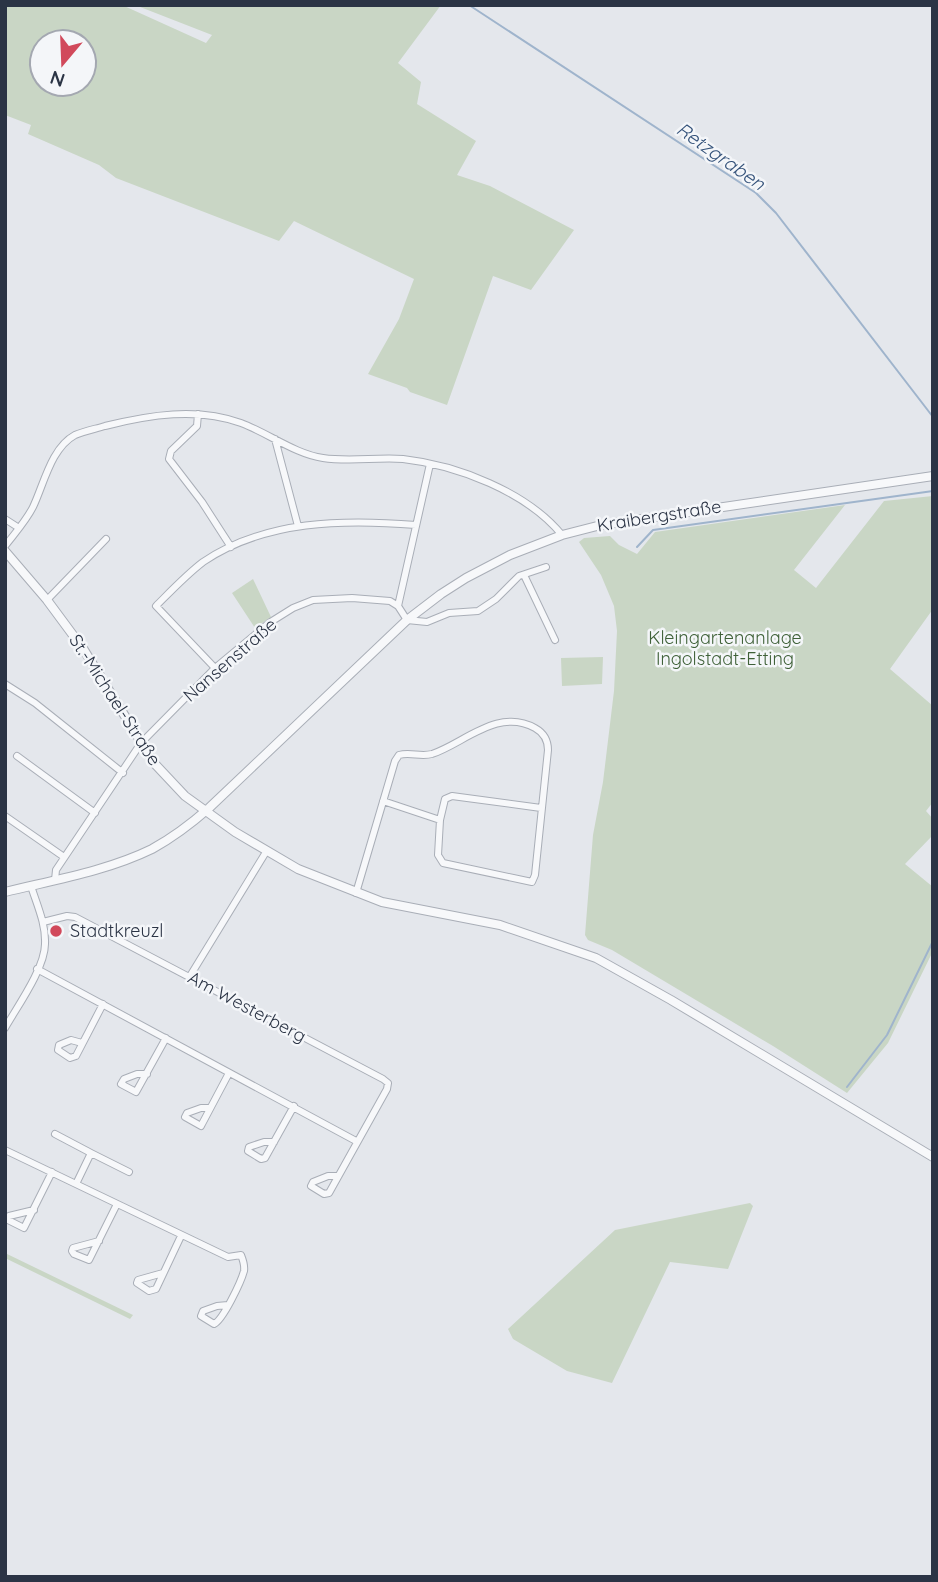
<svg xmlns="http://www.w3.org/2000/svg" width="938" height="1582" font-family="Quicksand,sans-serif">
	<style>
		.green { fill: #c9d6c5; fill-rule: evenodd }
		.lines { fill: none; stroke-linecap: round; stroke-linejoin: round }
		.stream { stroke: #9fb4cc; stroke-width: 2 }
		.minor-casing { stroke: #a9aeb7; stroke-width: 8 }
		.tertiary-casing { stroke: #a9aeb7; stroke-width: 10 }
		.minor { stroke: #f7f8fa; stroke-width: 6 }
		.tertiary { stroke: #f7f8fa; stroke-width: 8 }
		.poi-dot { fill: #d1495b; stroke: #f4f6f9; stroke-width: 2.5 }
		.labels { text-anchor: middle; stroke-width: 5; stroke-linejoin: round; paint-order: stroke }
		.street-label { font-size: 18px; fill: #2b3445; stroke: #f4f6f9 }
		.park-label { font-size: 18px; fill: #3f6138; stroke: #f4f6f9 }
		.poi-label { font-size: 18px; fill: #2b3445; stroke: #f4f6f9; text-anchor: start }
		.water-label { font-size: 19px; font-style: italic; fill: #34527a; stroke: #f4f6f9 }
	</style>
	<rect width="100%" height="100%" fill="#e4e7ec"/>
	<path class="green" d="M5,5H122L206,43L212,35L135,5H441L398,63L421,82L417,104L476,141L457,175L490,186L574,230L531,290L493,276L447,405L410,392L407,388L368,374L399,319L414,279L294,221L279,241L116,178L99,165L28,134L31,125L5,115ZM42,42H84V84H42Z
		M933,496V609L890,669L933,706V802L926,811L933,819V835L905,864L933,887V951L888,1043L847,1093L773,1046L612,950L588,940L585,935L593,835L603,782L614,691L617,631L614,606L601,575L579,542L584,538L610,536L619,545L637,554L655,532L845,505L794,570L816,588L884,501Z
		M253,579L271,617L255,628L232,593Z
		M603,657L602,684L562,686L561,658Z
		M750,1203L753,1206L728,1269L670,1262L612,1383L567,1371L513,1339L508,1329L615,1230Z
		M5,1253L133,1315L130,1319L5,1258Z"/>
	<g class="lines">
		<path class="stream" d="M469,5L756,193L776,213L933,417
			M637,547L653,530L933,491
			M847,1087L887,1035L933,941"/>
		<g class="minor-casing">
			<path id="minor" d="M198,414L197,426L171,451L169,459L202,502L231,547
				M275,439L298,526
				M5,519L19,528
				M5,546C15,533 26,521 33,507C44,484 51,448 75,435C84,431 95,429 105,426C149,415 197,407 241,423C268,433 295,454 323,458C350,462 377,457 403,459C457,465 527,492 562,535
				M524,575L555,640
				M47,600L106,539
				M398,606L430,464
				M215,668L156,606C171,591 186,575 203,562C265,520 344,519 416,525
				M5,684L35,703L123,773
				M17,756L95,813
				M383,801L440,820L445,799L452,796L541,808
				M5,816L64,857
				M55,880L56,870L141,743L215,668L269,623L293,608L313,600L352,598L390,601L398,606L407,620L427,622L449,613L478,611L496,599L519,576L546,567
				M356,893L395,761L399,755C410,752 421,757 432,754C463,744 498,707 535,728C544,733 548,740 548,750L535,875L532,882L443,863L438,855L440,820
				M43,922L67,916L75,917L383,1079L388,1083L387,1089L329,1193L324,1194L311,1186L313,1182L328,1176H337
				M37,969L356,1141
				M190,976L266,852
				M5,1028C17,1007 45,968 45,944C46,924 37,905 31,886
				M82,1043L71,1040L59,1045L58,1050L70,1058L76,1056L103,1004
				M147,1074H137L124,1079L121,1084L136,1092L166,1038
				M210,1108H201L187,1113L185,1117L201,1126L202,1124L229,1073
				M55,1134L91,1153L76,1184
				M274,1142H264L249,1147L248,1151L261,1159L265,1158L294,1106
				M5,1150L228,1257L241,1255C243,1260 245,1265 244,1271C241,1282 223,1320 214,1324L201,1316L203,1311L217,1306L228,1305
				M91,1153L129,1172
				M34,1210L9,1216L8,1220L24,1228L52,1172
				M99,1241L73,1248L72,1251L74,1254L89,1260L117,1204
				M163,1273L138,1280L137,1283L149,1291L156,1289L181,1236"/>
		</g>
		<g class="tertiary-casing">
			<path id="tertiary" d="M5,551L47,600L84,650L154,763L185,796L235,832L298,869L382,902L500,925L596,958L671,1000L933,1157
				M5,892C54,880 107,871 152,849C172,838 192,823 209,808L407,620L441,594L466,578L510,555L562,535L601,525L933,476"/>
		</g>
		<use href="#minor" class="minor"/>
		<use href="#tertiary" class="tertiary"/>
	</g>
	<circle class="poi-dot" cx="56" cy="931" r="7"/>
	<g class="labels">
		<g class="street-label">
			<text transform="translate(659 516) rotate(-9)" y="6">Kraibergstraße</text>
			<text transform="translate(230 660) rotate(-41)" y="6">Nansenstraße</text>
			<text transform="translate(115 700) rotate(57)" y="6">St.-Michael-Straße</text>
			<text transform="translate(247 1007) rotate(28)" y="6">Am Westerberg</text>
		</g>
		<g class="park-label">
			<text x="725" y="644">Kleingartenanlage<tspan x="725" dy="21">Ingolstadt-Etting</tspan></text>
		</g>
		<g class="poi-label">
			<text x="70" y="937">Stadtkreuzl</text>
		</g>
		<g class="water-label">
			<text transform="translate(721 156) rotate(35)" y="7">Retzgraben</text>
		</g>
	</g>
	<rect width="938" height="1582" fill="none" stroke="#2b3445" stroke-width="14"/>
	<g transform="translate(63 63) rotate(199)"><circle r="33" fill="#f4f6f9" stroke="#a4a8b1" stroke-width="2"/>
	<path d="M0-5L12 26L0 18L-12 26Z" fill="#d1495b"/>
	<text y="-10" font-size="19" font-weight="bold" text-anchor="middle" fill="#2b3445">N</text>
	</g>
</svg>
